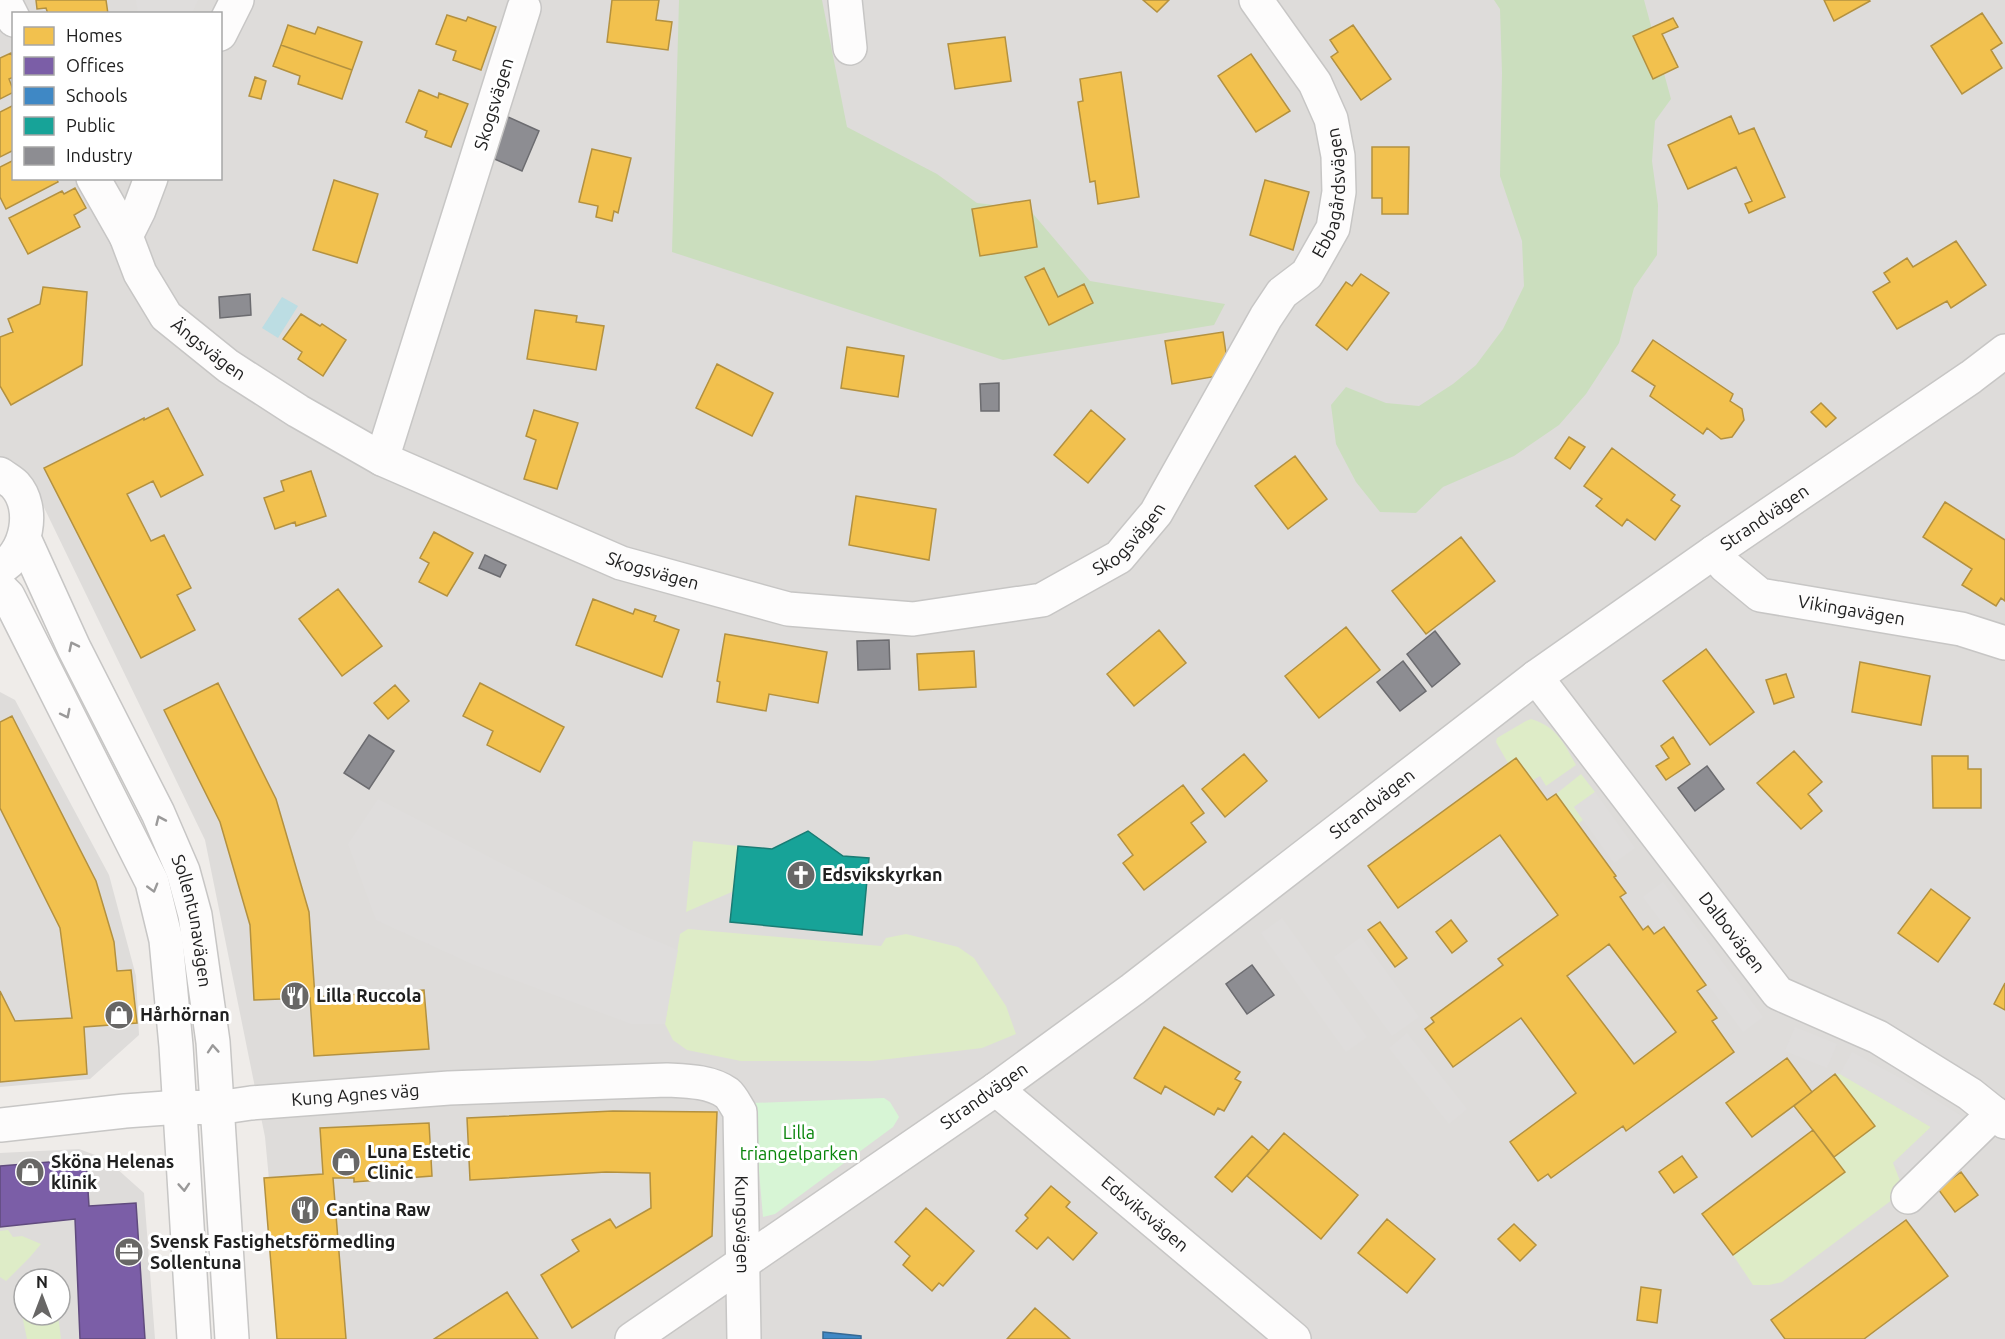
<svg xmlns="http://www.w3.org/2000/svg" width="2005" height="1339" font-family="Ubuntu,sans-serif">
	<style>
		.residential { fill: #dedcda; fill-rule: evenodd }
		.grass { fill: #deecc7 }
		.forest { fill: #cbdebe }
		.park { fill: #d7f5d5 }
		.parking { fill: #dfdddc }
		.water { fill: #bcdde3 }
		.homes { fill: #f2c14e; stroke: #b39140; stroke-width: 1.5; fill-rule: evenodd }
		.offices { fill: #7b5ea7; stroke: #604b7e; stroke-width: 1.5 }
		.schools { fill: #3f88c5; stroke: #366994; stroke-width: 1.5 }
		.public { fill: #17a398; stroke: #1a7c74; stroke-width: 1.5 }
		.industry { fill: #8d8d92; stroke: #6c6c70; stroke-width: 1.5 }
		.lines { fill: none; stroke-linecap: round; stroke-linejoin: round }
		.minor-casing { stroke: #c7c6c5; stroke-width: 36 }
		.tertiary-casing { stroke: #c7c6c5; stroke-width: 36 }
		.minor { stroke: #fdfcfc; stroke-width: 33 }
		.tertiary { stroke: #fdfcfc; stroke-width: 33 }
		.oneway { stroke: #9a9999 }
		.labels { text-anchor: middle; stroke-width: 6; stroke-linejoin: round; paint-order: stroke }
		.street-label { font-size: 18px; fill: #202020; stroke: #fff }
		.poi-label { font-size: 18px; font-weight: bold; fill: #202020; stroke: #fff; text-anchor: start }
		.park-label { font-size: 18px; fill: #08850a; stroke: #fff }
	</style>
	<rect width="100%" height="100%" fill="#efece9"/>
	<path class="residential" d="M0,0H2005V1339H284L265,1137L205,840L37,493L0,458ZM14,14H220V178H14Z
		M0,692L15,700L109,875L136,976L139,1035L90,1079L0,1087Z
		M79,1149L106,1159L144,1193L155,1339H0V1153ZM24,1279H60V1315H24Z"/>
	<path class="grass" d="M1531,719C1557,727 1564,743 1576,765L1546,786L1540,776L1533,780L1516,758L1508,763L1496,742L1497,738L1526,721Z
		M1581,774L1595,792L1574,807L1583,820L1578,824L1556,794Z
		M693,841L738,846L734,891L686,912Z
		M688,929L881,946L886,938L906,934L958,947L974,958L1006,1006L1016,1034L982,1048L872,1061H741L687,1050L673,1040L665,1024L680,934Z
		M1835,1074H1840L1931,1127L1893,1163L1904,1191L1782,1282L1769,1285H1753L1733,1255L1844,1172L1834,1157L1874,1126Z
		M8,1230L13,1237L22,1236L41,1244L30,1257L6,1281L0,1277V1231Z
		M22,1315H58L61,1339H27Z"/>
	<path class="forest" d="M679,0H822L847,127L937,174L977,203L1029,209L1090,281L1225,304L1214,325L1003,360L672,252Z
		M1494,0H1644L1671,99L1655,121L1652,161L1658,205L1657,255L1634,288L1619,343L1586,394L1559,425L1514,456L1443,487L1416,513L1380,512L1356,482L1336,444L1331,405L1346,387L1386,403L1419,406L1453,384L1476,365L1503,329L1524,286L1522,241L1500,176L1502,73L1500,9Z"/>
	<path class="park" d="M884,1098L890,1102L899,1117L893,1127L775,1214L763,1217L753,1103Z"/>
	<path class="parking" d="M136,0H198L192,13L138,14Z
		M1595,792L1635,848L1614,863L1574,807Z
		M378,799L628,929L678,950L665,1024H631L472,964L376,920L348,844Z
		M1663,882L1763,1017L1743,1032L1643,897Z
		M1282,918L1367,1037L1346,1052L1261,933Z
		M1361,937L1419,1017L1392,1036L1334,957Z
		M1795,1027L1837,1044L1827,1068L1785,1051Z
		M1407,1033L1467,1109L1449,1124L1389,1048Z
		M1852,1052L1902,1079L1968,1120L1912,1180L1893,1163L1931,1127L1840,1074Z"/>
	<path class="water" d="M282,297L298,306L278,338L262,328Z"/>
	<path class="homes" d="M36,0H106L108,14H48L46,8L37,9Z
		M612,0H659L656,20L672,22L668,50L607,42Z
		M1143,0H1169L1157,12Z
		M1824,0H1869L1870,1L1834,21Z
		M1982,13L2002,43L1991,50L2002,68L1962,94L1931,46Z
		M447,15L466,21L468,17L496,27L481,70L453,60L456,51L436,44Z
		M1673,18L1678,27L1662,34L1678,67L1653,79L1633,36Z
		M288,25L315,34L318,27L362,42L352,70L281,45Z
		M1353,25L1391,79L1361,100L1331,57L1338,52L1330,40Z
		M1005,37L1011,81L955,89L948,44Z
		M281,45L352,70L342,99L298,84L300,76L273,66Z
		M11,53L14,58V77L9,79L14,92L0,99V58Z
		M1251,54L1290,111L1256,132L1218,76Z
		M1121,72L1139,197L1098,204L1095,181L1090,182L1078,102L1083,101L1080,79Z
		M255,77L266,81L261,99L249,96Z
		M419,90L438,98L439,93L468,104L451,147L425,137L427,131L406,122Z
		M14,105V150L0,157V112Z
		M1731,116L1739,134L1754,128L1785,197L1749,213L1745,204L1752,201L1736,167L1688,189L1668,145Z
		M1372,147H1409L1408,214H1382V198H1372Z
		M592,149L631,158L618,213L614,211L612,221L596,217L598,206L579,202Z
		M14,160V178H56L58,182L6,209L0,197V167Z
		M334,180L378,194L357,263L313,250Z
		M1265,180L1309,192L1293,250L1250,235Z
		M75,188L86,208L74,215L80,227L28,254L9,218L62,191L64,194Z
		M1030,200L1037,247L980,256L972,209Z
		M1956,241L1986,285L1951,308L1947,301L1897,329L1873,292L1890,282L1884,273L1907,258L1913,267Z
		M1044,268L1058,297L1084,284L1093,303L1049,325L1025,277Z
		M1361,274L1389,293L1347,350L1316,325L1346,282L1352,286Z
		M43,287L87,292L82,365L11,405L0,386V337L13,332L8,319L40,304Z
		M535,310L577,316L576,322L604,326L596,370L527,359Z
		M301,314L320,326L322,324L346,340L323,376L298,359L302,352L283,339Z
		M1223,332L1229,374L1172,384L1165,341Z
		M1653,340L1733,394L1730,401L1742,409L1744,420L1732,437L1721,439L1707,428L1703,434L1650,396L1655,386L1632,371Z
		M847,347L904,356L898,397L841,388Z
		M717,364L773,393L752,436L696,408Z
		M1821,403L1836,418L1826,427L1811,412Z
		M168,408L203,475L161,497L153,481L127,494L151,541L164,535L191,588L177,595L195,630L141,658L44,468L144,418V420Z
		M534,410L578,423L557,489L524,479L536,440L526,436Z
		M1091,410L1125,439L1088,483L1054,455Z
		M1569,437L1585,447L1570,469L1555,458Z
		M1612,448L1675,495L1671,500L1680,506L1655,540L1627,519L1622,526L1596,506L1602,499L1584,486Z
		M1295,456L1327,499L1288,529L1255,486Z
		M311,471L326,516L296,526L295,522L275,529L264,498L284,491L281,481Z
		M856,496L936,509L929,560L849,545Z
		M1945,502L2005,540V601L2001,598L1996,606L1962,585L1972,569L1923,537Z
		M434,532L473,553L447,596L419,582L429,563L420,558Z
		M1461,537L1495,581L1426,634L1392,591Z
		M338,589L382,646L342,676L299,619Z
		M593,599L633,614L635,609L656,616L654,621L679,630L662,677L576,645Z
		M1346,627L1380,670L1319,718L1285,676Z
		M1159,630L1186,663L1134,706L1107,674Z
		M725,634L827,652L818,703L769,694L766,711L717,702L720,682L717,681Z
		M1706,649L1754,712L1710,745L1663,681Z
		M974,651L976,687L919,690L917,654Z
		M1860,662L1930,676L1921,725L1852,712Z
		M1786,674L1794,697L1774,704L1766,680Z
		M218,683L276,799L309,912L315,997L424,990L429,1049L314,1056L310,998L254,1000L250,925L220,822L164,710Z
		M480,683L564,727L540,772L487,745L493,731L463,716Z
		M395,685L409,701L388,719L374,703Z
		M12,716L96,881L114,942L117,971L131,970L137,1023L84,1027L87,1074L0,1082V991L15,1021L72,1018L60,928L0,808V722Z
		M1673,737L1690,764L1666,780L1656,766L1669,758L1661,746Z
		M1794,751L1822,782L1808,794L1822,811L1801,829L1757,783Z
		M1244,754L1267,781L1225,817L1202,789Z
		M1932,756H1968V769H1981V808H1933Z
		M1516,758L1547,800L1556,794L1616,876L1614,877L1626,893L1620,897L1643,930L1648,926L1654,934L1664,927L1706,985L1697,991L1717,1018L1712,1021L1734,1052L1626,1131L1623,1126L1551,1178L1548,1174L1538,1181L1510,1142L1576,1093L1521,1018L1453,1067L1425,1029L1434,1022L1431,1018L1503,965L1498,959L1558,915L1500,835L1398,908L1368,866ZM1609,944L1676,1032L1634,1064L1567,976Z
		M1183,785L1204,813L1191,823L1206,842L1144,890L1123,863L1133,855L1118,835Z
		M1931,889L1970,918L1938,962L1898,933Z
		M1451,920L1467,941L1452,953L1436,932Z
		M1380,922L1407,958L1395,967L1368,930Z
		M2005,983V1010L1994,1004Z
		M1164,1027L1240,1072L1235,1079L1241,1082L1224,1111L1218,1108L1214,1115L1165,1086L1161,1094L1134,1078Z
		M1787,1058L1812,1092L1752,1137L1726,1103Z
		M1835,1074L1875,1126L1834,1157L1794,1106Z
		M613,1111L717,1112L712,1236L572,1328L541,1275L579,1251L572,1240L610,1219L616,1228L651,1208L650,1173L606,1172L470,1180L467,1118Z
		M429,1123L432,1176L354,1182V1178H333L346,1339H277L264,1178L323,1174L320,1128Z
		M1813,1130L1845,1172L1733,1255L1702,1214Z
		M1284,1133L1358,1195L1321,1239L1247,1176Z
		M1252,1136L1269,1151L1232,1192L1215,1177Z
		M1682,1156L1697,1177L1674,1193L1659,1172Z
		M1961,1172L1978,1195L1955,1212L1938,1189Z
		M1051,1186L1070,1202L1066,1207L1097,1233L1073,1260L1048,1237L1037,1249L1016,1231L1028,1218L1025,1215Z
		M926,1208L974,1251L943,1286L939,1283L932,1291L903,1265L910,1256L895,1242Z
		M1387,1219L1435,1259L1407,1293L1358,1253Z
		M1906,1220L1948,1276L1864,1339H1785L1771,1320Z
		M1514,1224L1536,1245L1520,1261L1498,1239Z
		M1641,1287L1661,1290L1657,1323L1637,1320Z
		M507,1292L538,1339H434Z
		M1035,1308L1070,1339H1007Z"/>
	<path class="offices" d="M86,1159L89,1206L136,1203L145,1339H80L75,1219L0,1227V1166Z"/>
	<path class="schools" d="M823,1332L861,1336V1339H823Z"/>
	<path class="public" d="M808,831L843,856L869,858L862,935L730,922L738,846L772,849Z"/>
	<path class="industry" d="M508,117L539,131L522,171L490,157Z
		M250,294L251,315L220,318L219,297Z
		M999,383V411H981L980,384Z
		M485,555L506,565L500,577L479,568Z
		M1435,631L1460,664L1432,687L1407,654Z
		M889,640L890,669L858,670L857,641Z
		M1403,661L1426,691L1400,711L1377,682Z
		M369,735L394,751L369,789L344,773Z
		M1707,766L1724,789L1695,811L1678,788Z
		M1252,965L1274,995L1247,1014L1226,984Z"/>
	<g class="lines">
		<g class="minor-casing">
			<g id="minor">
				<path d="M4,0L14,20"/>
				<path d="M845,0L850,48"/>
				<path id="s1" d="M524,8L382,459L621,563L788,609L913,619L1042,600L1119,557L1156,513L1266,317L1282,293L1307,274L1333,228L1339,192L1338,156L1331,119L1315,83L1256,0"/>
				<path d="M220,34L237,0"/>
				<path d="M93,178L126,236"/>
				<path id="s2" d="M151,178L139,210L126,236L140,273L166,316L228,366L298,411L382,459"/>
				<path id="s3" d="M1714,552L1725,566L1760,595L1961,629L2005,643"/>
				<path id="s4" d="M1536,677L1778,993L1878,1037L1970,1094L2005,1122"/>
				<path id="s5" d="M996,1089L1133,989L1536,677L1714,552L1971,377L2005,351"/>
				<path id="s6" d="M0,1125L125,1111L180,1107L217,1108L251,1103L449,1088L667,1080C686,1081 710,1081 727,1093C732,1097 736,1106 740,1112L744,1339"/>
				<path d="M1908,1197L1994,1113"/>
			</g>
		</g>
		<g class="tertiary-casing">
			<g id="tertiary">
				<path d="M0,474C5,478 11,481 15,485C36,508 27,554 0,568"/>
				<path id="s7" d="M24,538L74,648L158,813L183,871L195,915L213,1042L232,1339"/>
				<path d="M0,588L8,596L152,882L166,940L176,1046L194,1339"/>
				<path id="s8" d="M632,1339L996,1089L1294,1339"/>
			</g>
		</g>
		<use href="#minor" class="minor"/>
		<use href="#tertiary" class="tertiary"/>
	</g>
	<defs><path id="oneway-chevron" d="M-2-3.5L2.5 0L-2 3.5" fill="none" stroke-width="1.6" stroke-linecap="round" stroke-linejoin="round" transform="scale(1.5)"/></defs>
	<g class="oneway">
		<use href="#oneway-chevron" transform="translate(73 646) rotate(-116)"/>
		<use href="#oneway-chevron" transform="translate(66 714) rotate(63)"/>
		<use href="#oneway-chevron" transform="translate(160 820) rotate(-114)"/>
		<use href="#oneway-chevron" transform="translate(153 888) rotate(74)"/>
		<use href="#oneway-chevron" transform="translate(213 1049) rotate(-94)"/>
		<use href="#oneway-chevron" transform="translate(184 1187) rotate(86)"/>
	</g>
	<defs>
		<g id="church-disc" transform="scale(1.5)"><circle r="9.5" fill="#686766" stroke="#fff"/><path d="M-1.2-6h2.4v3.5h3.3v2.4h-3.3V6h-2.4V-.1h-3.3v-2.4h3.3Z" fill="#fff"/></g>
		<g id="restaurant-disc" transform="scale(1.5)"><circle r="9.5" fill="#686766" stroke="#fff"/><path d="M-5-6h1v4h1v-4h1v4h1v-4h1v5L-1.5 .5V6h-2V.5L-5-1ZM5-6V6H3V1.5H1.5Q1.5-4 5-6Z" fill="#fff"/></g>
		<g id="shop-disc" transform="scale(1.5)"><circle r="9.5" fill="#686766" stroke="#fff"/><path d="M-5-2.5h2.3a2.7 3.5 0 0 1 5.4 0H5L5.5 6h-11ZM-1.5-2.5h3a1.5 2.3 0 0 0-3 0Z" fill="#fff"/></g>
		<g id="office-disc" transform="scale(1.5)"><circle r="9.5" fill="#686766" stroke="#fff"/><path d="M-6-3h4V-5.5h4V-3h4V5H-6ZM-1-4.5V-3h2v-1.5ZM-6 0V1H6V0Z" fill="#fff"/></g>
	</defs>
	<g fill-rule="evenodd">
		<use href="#church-disc" x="801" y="875"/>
		<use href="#restaurant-disc" x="295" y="996"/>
		<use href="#shop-disc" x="119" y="1015"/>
		<use href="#shop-disc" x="346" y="1162"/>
		<use href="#shop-disc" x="30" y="1172"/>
		<use href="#restaurant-disc" x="305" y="1210"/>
		<use href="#office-disc" x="129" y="1252"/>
	</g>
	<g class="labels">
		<g class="street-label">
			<text transform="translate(494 104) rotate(-73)" y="6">Skogsvägen</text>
			<text dy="6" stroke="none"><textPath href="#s1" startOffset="1680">Ebbagårdsvägen</textPath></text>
			<text dy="6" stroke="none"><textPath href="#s2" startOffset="207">Ängsvägen</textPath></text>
			<text dy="6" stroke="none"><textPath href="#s5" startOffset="958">Strandvägen</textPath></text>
			<text dy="6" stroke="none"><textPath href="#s1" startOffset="1270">Skogsvägen</textPath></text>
			<text dy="6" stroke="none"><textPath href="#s1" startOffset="766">Skogsvägen</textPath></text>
			<text dy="6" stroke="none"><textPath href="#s3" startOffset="156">Vikingavägen</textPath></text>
			<text dy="6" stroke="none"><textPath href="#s5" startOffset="472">Strandvägen</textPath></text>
			<text dy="6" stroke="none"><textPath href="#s7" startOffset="420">Sollentunavägen</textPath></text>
			<text dy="6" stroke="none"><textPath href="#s4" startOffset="322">Dalbovägen</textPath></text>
			<text dy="6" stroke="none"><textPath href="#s6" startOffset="357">Kung Agnes väg</textPath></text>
			<text transform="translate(984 1096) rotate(-35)" y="6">Strandvägen</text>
			<text dy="6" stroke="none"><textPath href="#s8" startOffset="636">Edsviksvägen</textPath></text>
			<text dy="6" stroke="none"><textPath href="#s6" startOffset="867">Kungsvägen</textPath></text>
		</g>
		<g class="poi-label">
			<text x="822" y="881">Edsvikskyrkan</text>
			<text x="316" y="1002">Lilla Ruccola</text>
			<text x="140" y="1021">Hårhörnan</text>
			<text x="367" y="1158">Luna Estetic<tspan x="367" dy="21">Clinic</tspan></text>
			<text x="51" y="1168">Sköna Helenas<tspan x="51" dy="21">klinik</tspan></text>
			<text x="326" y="1216">Cantina Raw</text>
			<text x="150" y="1248">Svensk Fastighetsförmedling<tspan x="150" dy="21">Sollentuna</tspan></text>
		</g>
		<g class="park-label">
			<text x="799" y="1139">Lilla<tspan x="799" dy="21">triangelparken</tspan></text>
		</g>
	</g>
	<rect x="12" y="12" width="210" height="168" fill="#ffffff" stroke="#a6a6a6" stroke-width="1.5"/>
	<rect x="24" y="27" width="30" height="18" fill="#f2c14e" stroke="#a6a6a6" stroke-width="1.5"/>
	<text x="66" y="42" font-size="18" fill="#202020">Homes</text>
	<rect x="24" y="57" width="30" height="18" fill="#7b5ea7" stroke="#a6a6a6" stroke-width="1.5"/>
	<text x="66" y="72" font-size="18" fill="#202020">Offices</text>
	<rect x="24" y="87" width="30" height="18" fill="#3f88c5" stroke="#a6a6a6" stroke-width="1.5"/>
	<text x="66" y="102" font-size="18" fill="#202020">Schools</text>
	<rect x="24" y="117" width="30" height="18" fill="#17a398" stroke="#a6a6a6" stroke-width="1.5"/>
	<text x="66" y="132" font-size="18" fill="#202020">Public</text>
	<rect x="24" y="147" width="30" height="18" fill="#8d8d92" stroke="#a6a6a6" stroke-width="1.5"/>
	<text x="66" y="162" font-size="18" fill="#202020">Industry</text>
	<g transform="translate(42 1297)"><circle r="28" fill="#ffffff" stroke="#a6a6a6" stroke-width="1.5"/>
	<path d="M0-4.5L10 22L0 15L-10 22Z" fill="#686766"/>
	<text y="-9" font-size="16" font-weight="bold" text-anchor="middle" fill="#202020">N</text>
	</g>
</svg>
